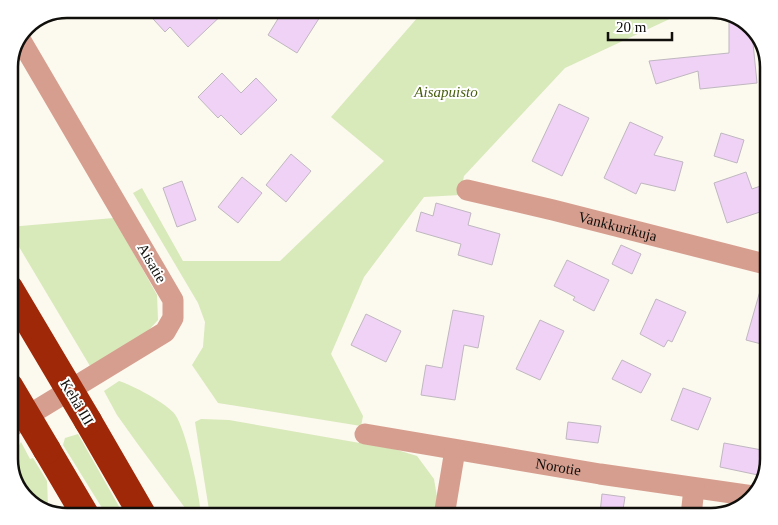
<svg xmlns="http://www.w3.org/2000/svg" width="778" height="525" font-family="'Times New Roman',serif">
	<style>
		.green { fill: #d8e9ba }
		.building { fill: #f1d2f7; stroke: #bfb7c0 }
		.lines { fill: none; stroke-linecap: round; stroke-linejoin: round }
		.minor { stroke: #d69e8f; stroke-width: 21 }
		.highway { stroke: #9e2808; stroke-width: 28 }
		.highway-bridge { stroke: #9e2808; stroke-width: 28 }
		.labels { text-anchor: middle; stroke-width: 4; stroke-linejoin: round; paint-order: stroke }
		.park-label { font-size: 15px; font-style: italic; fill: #4a6013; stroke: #fff }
		.street-label { font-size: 15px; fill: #100f0b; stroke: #fff }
		.rim { fill: none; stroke: #100f0b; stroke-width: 2.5 }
	</style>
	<rect width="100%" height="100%" fill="#fcf9ee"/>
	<path class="green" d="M425,9H691L565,68L464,176L460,195L424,197L364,277L331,354L363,416L361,426L218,403L192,365L203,347L205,322L198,303L133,193L142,188L183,261H280L384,161L331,117Z
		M114,218L157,295L158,320L148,331L90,366L9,230V227Z
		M119,381C134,386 162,401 173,412C186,425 200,497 201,516H191L137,443L117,415L104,391Z
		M201,419L229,420L394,449L417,456L434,479L437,497L434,516H210L195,422Z
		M78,434L121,510L124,516H107L63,445L65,438Z
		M21,442L30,459L33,458L47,481L48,505L51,512L34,506L9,463Z"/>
	<path class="building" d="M144,9H228L188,47L170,27L165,32Z
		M284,9H325L297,53L268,35Z
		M729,14L744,19L752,33L757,83L700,89L698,71L656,84L649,61L729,53Z
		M222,73L241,93L256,78L277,100L241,135L221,115L218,118L198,97Z
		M559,104L589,118L562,176L532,161Z
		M630,122L663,137L654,155L683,162L675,191L641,183L636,194L604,178Z
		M721,133L744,140L737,163L714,156Z
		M291,154L311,171L286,202L266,185Z
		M746,172L752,189L769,183V209L727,223L714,183Z
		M242,177L262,193L238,223L218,207Z
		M182,181L196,220L177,227L163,188Z
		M436,203L471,213L468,225L500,234L492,265L458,255L461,244L416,231L421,212L433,216Z
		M621,245L641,254L632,274L612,264Z
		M567,260L609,280L594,311L573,300L575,297L554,286Z
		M764,277L769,278V346L746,340Z
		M656,299L686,312L672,342L668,340L664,347L640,334Z
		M453,310L484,316L478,348L464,345L455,400L421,395L426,365L442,368Z
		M366,314L401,331L386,362L351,345Z
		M540,320L564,331L540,380L516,369Z
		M622,360L651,374L641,393L612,379Z
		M683,388L711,398L698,430L671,420Z
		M568,422L601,426L598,443L566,439Z
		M724,443L762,450L758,475L720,467Z
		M602,494L625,497L622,516L600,513Z"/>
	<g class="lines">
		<g class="minor">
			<path id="s1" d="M467,190L553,210L769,265"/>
			<path d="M9,429L19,421L165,332L173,318V300L20,39"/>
			<path id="s2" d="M365,434L600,474L753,496"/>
			<path d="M444,516L455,450"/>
			<path d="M691,516L694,488"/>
		</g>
		<path class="highway" d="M88,421L143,516
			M47,450L86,516"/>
		<path class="highway-bridge" d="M9,288L88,421
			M9,386L47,450"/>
	</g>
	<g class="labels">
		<g class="park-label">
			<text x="446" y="97">Aisapuisto</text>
		</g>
		<g class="street-label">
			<text dy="5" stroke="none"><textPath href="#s1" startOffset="155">Vankkurikuja</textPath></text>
			<text transform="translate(152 263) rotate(60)" y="5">Aisatie</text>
			<text transform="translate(77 402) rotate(59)" y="5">Kehä III</text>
			<text dy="5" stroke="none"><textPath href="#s2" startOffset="196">Norotie</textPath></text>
		</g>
	</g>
	<path d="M0 0H778V525H0ZM67 18H711A49 49 0 0 1 760 67V459A49 49 0 0 1 711 508H67A49 49 0 0 1 18 459V67A49 49 0 0 1 67 18Z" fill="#fff" fill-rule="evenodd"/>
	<path class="rim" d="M67 18H711A49 49 0 0 1 760 67V459A49 49 0 0 1 711 508H67A49 49 0 0 1 18 459V67A49 49 0 0 1 67 18Z"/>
	<path d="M608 32v8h64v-8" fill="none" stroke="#100f0b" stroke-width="2.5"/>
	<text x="616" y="32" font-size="15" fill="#100f0b" stroke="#ffffff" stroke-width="4" paint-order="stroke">20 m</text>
</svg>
